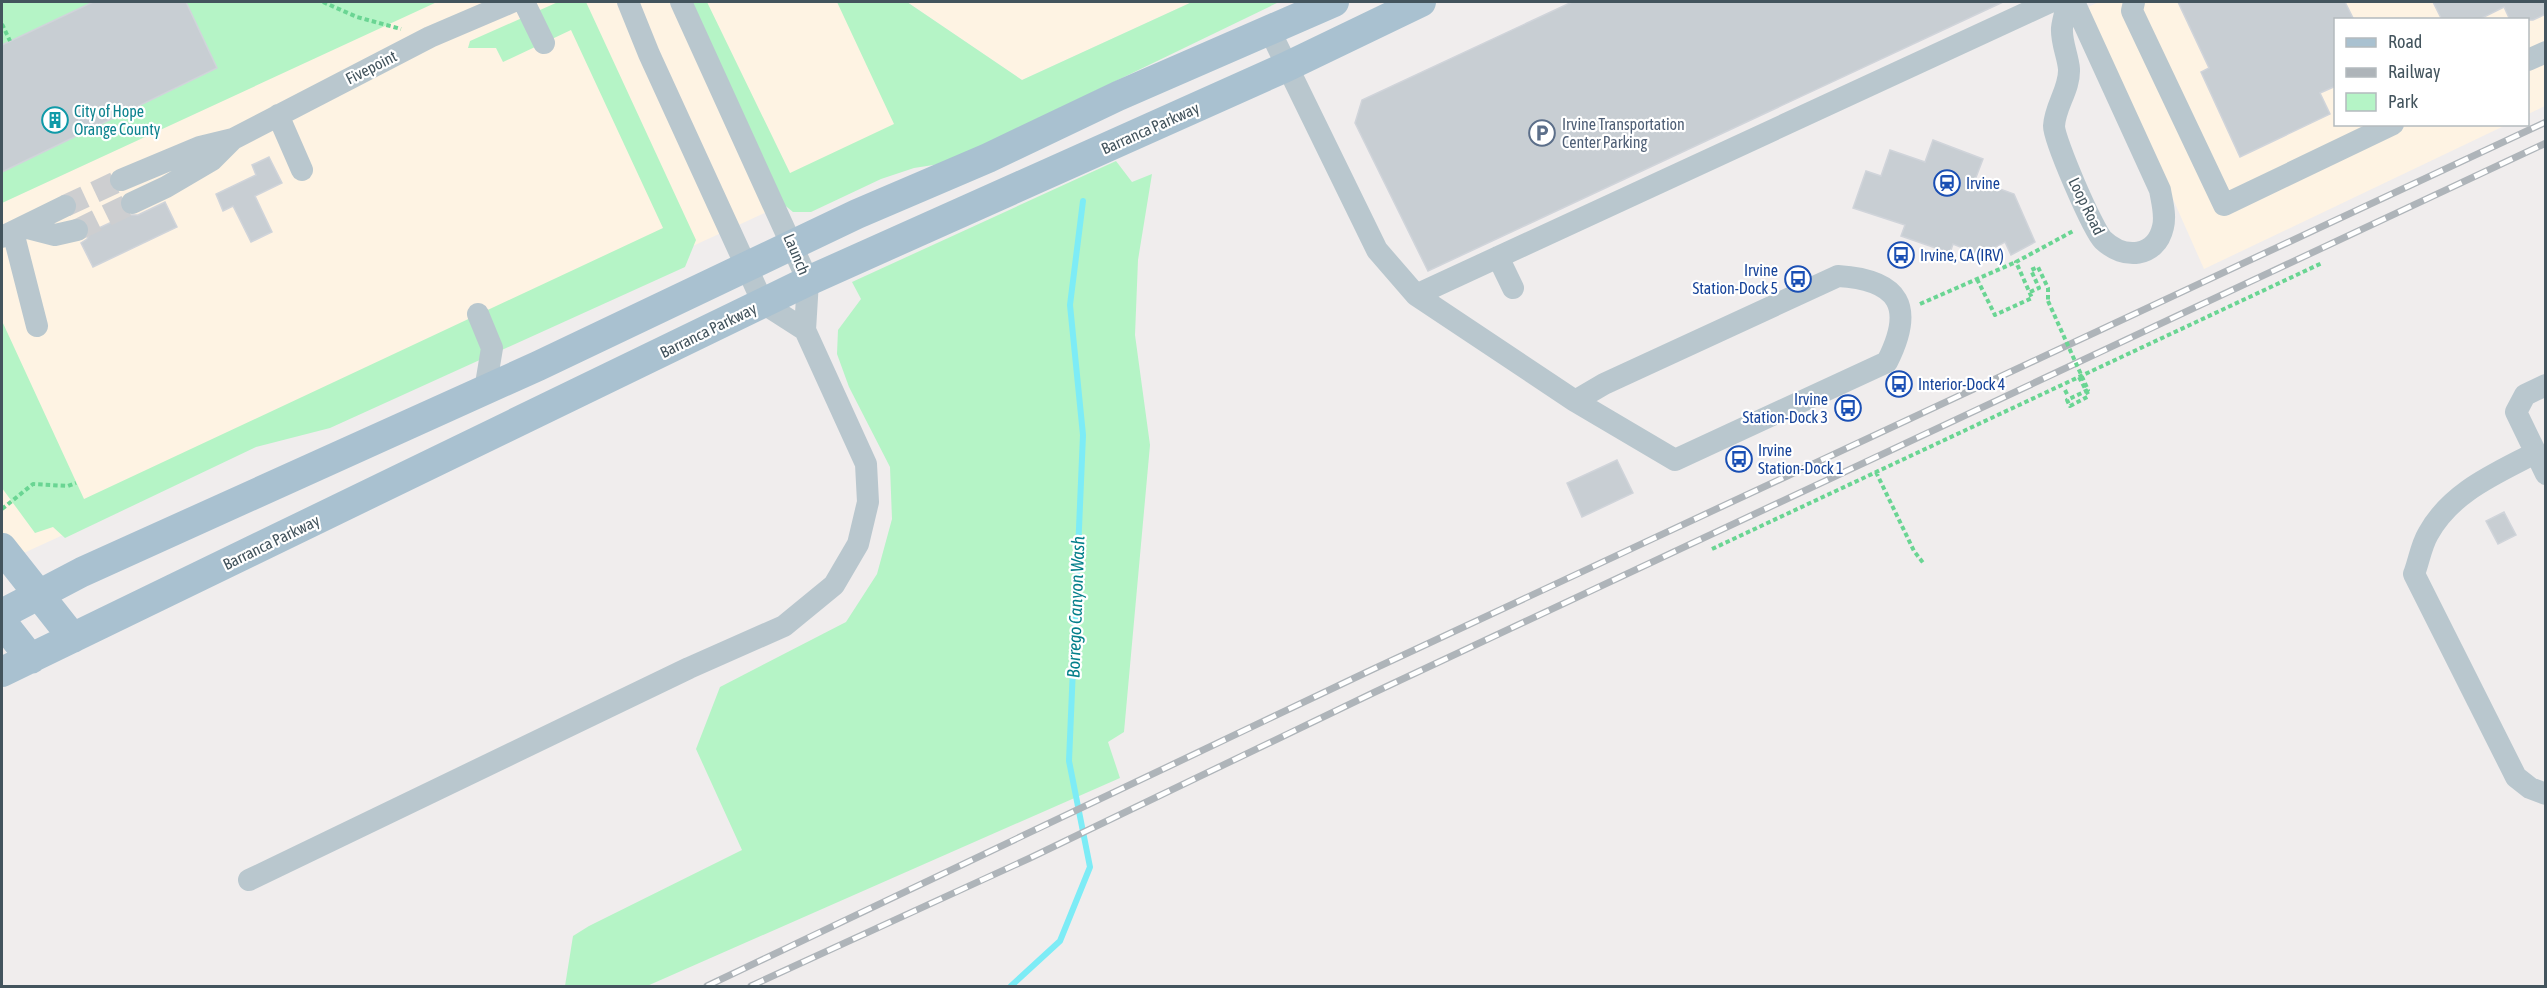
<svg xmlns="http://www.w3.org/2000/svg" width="2547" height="988" font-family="'Asap Condensed',sans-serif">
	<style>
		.commercial { fill: #fef3e3 }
		.green { fill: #b5f4c6 }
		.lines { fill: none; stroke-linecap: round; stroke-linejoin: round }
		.stream { stroke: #7decf6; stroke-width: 6 }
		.building { fill: #c8ced3; stroke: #d0d4da; stroke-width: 1.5 }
		.minor-tunnel { stroke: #cdced0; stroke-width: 22; stroke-dasharray: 22 11; stroke-linecap: butt }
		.path { stroke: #6ad593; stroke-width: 4; stroke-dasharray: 4.5 3; stroke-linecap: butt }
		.minor { stroke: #b9c7ce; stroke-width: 22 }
		.major { stroke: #a9c1d0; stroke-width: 30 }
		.rail-casing { stroke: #aeb4b9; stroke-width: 7 }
		.rail { stroke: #fff; stroke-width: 4.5; stroke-dasharray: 14; stroke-linecap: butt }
		.path-bridge { stroke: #6ad593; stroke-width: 4; stroke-dasharray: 4.5 3; stroke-linecap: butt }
		.labels { text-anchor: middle; stroke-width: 4.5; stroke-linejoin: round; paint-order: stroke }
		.street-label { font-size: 16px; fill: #43545d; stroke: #fff }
		.culture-label { font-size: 16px; fill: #0d838f; stroke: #fff; text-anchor: start }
		.service-label { font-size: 16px; fill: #4e5e75; stroke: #fff; text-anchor: start }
		.transit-label { font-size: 16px; fill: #164399; stroke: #fff; text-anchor: start }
		.water-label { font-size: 18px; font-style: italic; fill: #047f8a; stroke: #fff }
	</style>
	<rect width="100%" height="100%" fill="#f0eded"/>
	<path class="commercial" d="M2,2H849L913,145L2,563Z
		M907,2H1192L1022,80Z
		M2099,2H2545V106L2528,114V20H2336V124L2506,125L2204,269L2088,7Z"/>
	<path class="green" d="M2,2H93L2,45Z
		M186,2H437L2,203V172L217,68Z
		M558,2H586L696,240L685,267L330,428L256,447L65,538L53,527L35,533L2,488V321L84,499L663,228L571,30L503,62L496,48H468L470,41Z
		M690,2H707L790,173L894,124L837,2H907L1022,80L1192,2H1279L946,163L914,168L881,179L811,212H793L776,198Z
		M1116,161L1132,182L1152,174L1138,260L1135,335L1150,445L1124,732L1108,742L1120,778L647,986H565L573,936L589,926L742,850L696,749L720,687L846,622L877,574L892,519L890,467L849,387L837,354L838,330L861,299L852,282Z"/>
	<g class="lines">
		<path class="stream" d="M1011,986L1060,941L1090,867L1069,761L1083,435L1070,305L1083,201"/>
	</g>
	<path class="building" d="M93,2H186L217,68L2,172V45Z
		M1572,2H2003L1428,271L1355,123L1362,100Z
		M2178,2H2345L2354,20H2336V86L2320,93L2330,114L2240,157L2201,72L2209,68Z
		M2433,2H2546V14L2533,20H2510L2504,7L2478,20H2442Z
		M1933,140L1983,159L1975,180L2014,194L2035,242L2011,255L2005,242L1980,255L1953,244L1950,253L1901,236L1905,225L1853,208L1866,171L1881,176L1890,150L1925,162Z
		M269,157L282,183L255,196L272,232L251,242L233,206L223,211L216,194L256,175L252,165Z
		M165,202L177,227L93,267L81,243L87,239L90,232L127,215H138Z
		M1617,460L1633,493L1582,517L1567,483Z
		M2504,512L2516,535L2498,544L2486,521Z"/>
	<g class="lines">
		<path class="minor-tunnel" d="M65,206L121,180
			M77,230L132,203"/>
		<path class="path" d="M323,2L357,17L401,29
			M2,24L10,41
			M1977,279L1995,315L2032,298L2016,262L2075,230
			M2030,292L2039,288L2031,270L2038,267L2048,288V301
			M1920,304L2016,262
			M2079,377L2089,396
			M2065,390L2068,396
			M1876,472L1914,551L1924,564
			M2,509L33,484L68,486L76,483
			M1712,549L2322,263"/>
		<path class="minor" d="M524,2L544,43
			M628,2L649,54L763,303L805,330
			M2068,2C2066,10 2063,20 2062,28C2061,42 2068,56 2069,69C2070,89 2055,106 2054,126C2054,140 2093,230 2103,240C2124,260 2156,258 2163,227C2166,215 2162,202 2160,190L2074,2
			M2134,2L2132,11L2224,205L2393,124
			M1270,31L1377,250L1416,295L1575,401L1675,460L1887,362C1915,307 1900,280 1838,276L1604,384L1575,401
			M2528,60L2546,52
			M278,115L302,170
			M121,180L200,147L233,139L430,37L512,2
			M132,203L166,187L212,160L232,140
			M24,227L55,235L77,230
			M13,232L37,326
			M2,237L65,206
			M1498,257L1513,288
			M1416,295L2050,2
			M478,314L492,348L485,390
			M2546,385L2525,395L2516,412L2546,474
			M2535,453C2495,474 2451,492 2428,534C2421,546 2419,561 2414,574L2516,777L2530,788L2546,794
			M249,880L689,668L784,626L834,585L858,544L868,502L866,464L805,330L808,281L681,2"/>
		<path class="major" d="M2,548L73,638
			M2,614L82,572L538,366L857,214L988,158L1118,96L1334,2
			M2,622L31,659
			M2,672L808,281L1286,67L1421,2"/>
		<g class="rail-casing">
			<path id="rail" d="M707,986L1367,672L2546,122
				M751,986L1030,858L1375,692L2546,143"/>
		</g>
		<use href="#rail" class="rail"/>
		<path class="path-bridge" d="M2048,301L2088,390L2067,400L2070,406L2089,396"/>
	</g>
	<defs>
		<g id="building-ring" transform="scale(1.35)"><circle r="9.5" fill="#fff" stroke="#0f9aa8" stroke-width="1.5"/><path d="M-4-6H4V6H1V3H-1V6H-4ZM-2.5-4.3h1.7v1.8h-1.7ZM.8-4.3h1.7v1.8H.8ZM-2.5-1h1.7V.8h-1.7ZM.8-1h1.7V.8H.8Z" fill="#0f9aa8"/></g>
		<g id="parking-ring" transform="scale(1.35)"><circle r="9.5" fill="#fff" stroke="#5c6f8a" stroke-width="1.5"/><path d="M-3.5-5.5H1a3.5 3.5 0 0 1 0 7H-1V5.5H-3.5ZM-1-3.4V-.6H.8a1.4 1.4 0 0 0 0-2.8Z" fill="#5c6f8a"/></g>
		<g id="station-ring" transform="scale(1.35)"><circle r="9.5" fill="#fff" stroke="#1a4fb4" stroke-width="1.5"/><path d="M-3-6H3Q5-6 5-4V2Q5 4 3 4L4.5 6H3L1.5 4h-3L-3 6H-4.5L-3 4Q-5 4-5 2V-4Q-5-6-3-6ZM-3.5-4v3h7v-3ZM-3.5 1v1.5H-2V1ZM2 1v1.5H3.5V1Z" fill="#1a4fb4"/></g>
		<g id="bus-ring" transform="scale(1.35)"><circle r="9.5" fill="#fff" stroke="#1a4fb4" stroke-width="1.5"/><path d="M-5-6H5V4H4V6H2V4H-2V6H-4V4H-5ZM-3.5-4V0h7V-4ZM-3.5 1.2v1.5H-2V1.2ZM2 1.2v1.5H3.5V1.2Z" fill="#1a4fb4"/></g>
	</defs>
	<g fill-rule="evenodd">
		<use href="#building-ring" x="55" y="120"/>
		<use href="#parking-ring" x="1542" y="133"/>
		<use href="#station-ring" x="1947" y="183"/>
		<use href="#bus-ring" x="1901" y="255"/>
		<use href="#bus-ring" x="1798" y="279"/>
		<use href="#bus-ring" x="1899" y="384"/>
		<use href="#bus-ring" x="1848" y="408"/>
		<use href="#bus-ring" x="1739" y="459"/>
	</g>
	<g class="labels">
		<g class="street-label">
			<text transform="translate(371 67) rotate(-27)" y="6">Fivepoint</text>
			<text transform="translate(1150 128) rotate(-24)" y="6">Barranca Parkway</text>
			<text transform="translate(2087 206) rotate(64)" y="6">Loop Road</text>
			<text transform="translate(797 254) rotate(67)" y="6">Launch</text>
			<text transform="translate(708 330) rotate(-26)" y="6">Barranca Parkway</text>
			<text transform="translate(271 542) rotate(-26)" y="6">Barranca Parkway</text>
		</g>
		<g class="culture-label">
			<text x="74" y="117">City of Hope<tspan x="74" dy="18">Orange County</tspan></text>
		</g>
		<g class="service-label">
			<text x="1562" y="130">Irvine Transportation<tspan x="1562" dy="18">Center Parking</tspan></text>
		</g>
		<g class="transit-label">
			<text x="1966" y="189">Irvine</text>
			<text x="1920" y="261">Irvine, CA (IRV)</text>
			<text x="1778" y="276" text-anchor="end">Irvine<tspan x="1778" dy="18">Station-Dock 5</tspan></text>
			<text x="1918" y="390">Interior-Dock 4</text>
			<text x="1828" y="405" text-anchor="end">Irvine<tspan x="1828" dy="18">Station-Dock 3</tspan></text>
			<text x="1758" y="456">Irvine<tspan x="1758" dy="18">Station-Dock 1</tspan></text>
		</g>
		<g class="water-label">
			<text transform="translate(1076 607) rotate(-88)" y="6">Borrego Canyon Wash</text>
		</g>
	</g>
	<rect width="2547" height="988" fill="none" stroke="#43545d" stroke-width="6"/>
	<rect x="2334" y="18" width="195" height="108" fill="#ffffff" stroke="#b4bbbe" stroke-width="1.5"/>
	<rect x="2346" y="38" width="30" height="9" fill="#a9c1d0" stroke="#b4bbbe" stroke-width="1.5"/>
	<text x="2388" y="48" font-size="18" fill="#43545d">Road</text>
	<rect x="2346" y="68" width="30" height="9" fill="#aeb4b9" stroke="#b4bbbe" stroke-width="1.5"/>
	<text x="2388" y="78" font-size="18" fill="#43545d">Railway</text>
	<rect x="2346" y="93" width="30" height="18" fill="#b5f4c6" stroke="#b4bbbe" stroke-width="1.5"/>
	<text x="2388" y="108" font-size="18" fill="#43545d">Park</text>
</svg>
